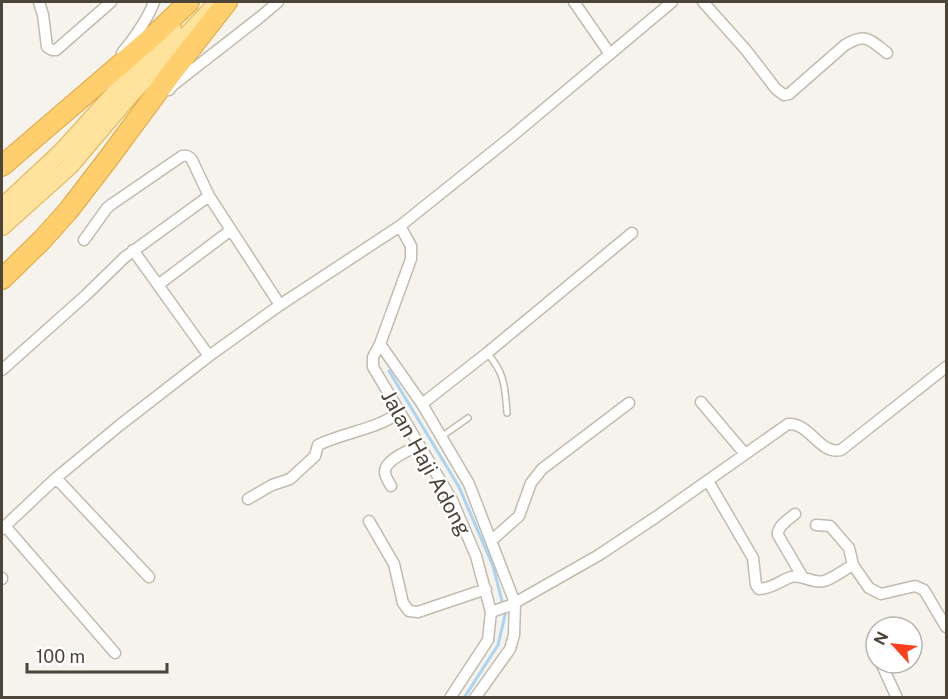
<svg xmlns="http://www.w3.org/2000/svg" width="948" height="699" font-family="'Public Sans',sans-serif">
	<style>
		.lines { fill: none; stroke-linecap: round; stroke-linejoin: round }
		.stream { stroke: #a9d4f2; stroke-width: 3 }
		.lane-casing { stroke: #c2bbae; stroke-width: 8 }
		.street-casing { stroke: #c2bbae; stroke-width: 13 }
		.primary-casing { stroke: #e6c16a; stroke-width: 19 }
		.highway-casing { stroke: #e0a43c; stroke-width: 22 }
		.lane { stroke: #fff; stroke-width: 5 }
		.street { stroke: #fff; stroke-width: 10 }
		.primary { stroke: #ffe39c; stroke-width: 16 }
		.highway { stroke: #ffcf6e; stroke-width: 20 }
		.labels { text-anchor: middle; stroke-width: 4.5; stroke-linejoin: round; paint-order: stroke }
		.street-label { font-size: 21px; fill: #4b4439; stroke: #fff }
	</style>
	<rect width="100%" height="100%" fill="#f6f3ec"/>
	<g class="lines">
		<path class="stream" d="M389,371L459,487L493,566L503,605
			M464,698L498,645L505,615L504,611"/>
		<g class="lane-casing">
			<path id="lane" d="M487,353C505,373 505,387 507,413
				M441,437L468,418"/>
		</g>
		<g class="street-casing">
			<path id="street" d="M39,2L43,15L47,47L52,50H56L111,2
				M574,2L610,54
				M703,2L746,50L776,89L784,95L789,94L845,45C866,32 870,40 887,53
				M122,53C135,37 147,21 154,2
				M169,90L173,85L259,18L278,2
				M400,226L411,246V259L380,344L373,357V367L452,500L476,556L491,612L488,640L450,698
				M84,240L107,208L112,204L182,156C187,155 189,156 192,160L209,196L280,305
				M133,250L209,356
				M158,285L231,230
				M380,344L422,404L469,484L515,603L514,635L510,649L475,698
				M2,370L86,295L125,257L209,196
				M701,402L745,454
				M422,404L487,353L632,233
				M56,478L149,577
				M708,481L753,558L756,585L759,589C771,589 780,581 791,577C803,574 812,584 824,581C832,579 845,569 853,565
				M391,486C389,482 385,477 385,472C384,460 410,450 419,445
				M248,499L272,485L290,479L315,456L318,445C344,432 376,430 400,412
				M795,514C788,520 777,526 778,535L802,576
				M369,521L394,564L403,603L409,611L418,612L486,589
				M816,525L830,526L849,548L853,565L869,588L881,594L915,586L924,590L946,627
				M5,526L115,653
				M2,529L56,478L120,425L209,356L280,305L400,226L511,137L672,2
				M492,540L519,516L531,483L542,469L629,403
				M2,578V579
				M491,612L511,605L599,555L656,517L788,424C810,422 819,455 841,450L946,367
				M881,663L897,698"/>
		</g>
		<g class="primary-casing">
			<path id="primary" d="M2,207L61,152L173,28
				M2,227L70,166L126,100L213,7"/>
		</g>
		<g class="highway-casing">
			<path id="highway" d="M2,166L151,38L189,2
				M2,279L42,240L68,211L108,159L173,71L227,2"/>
		</g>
		<use href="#lane" class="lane"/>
		<use href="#street" class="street"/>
		<use href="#primary" class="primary"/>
		<use href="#highway" class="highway"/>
	</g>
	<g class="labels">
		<g class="street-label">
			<text transform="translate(426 463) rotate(61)" y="7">Jalan Haji Adong</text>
		</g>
	</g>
	<rect width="948" height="699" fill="none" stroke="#4b4439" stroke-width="6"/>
	<g transform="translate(894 645) rotate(297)"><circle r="28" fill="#ffffff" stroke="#b7b4b0" stroke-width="1.5"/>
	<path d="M0-4.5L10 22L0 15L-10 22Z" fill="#fc3f1d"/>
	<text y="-9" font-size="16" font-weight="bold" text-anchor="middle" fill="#4b4439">N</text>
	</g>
	<path d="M27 663v9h140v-9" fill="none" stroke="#4b4439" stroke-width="3"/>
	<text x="36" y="663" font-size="18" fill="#4b4439" stroke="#ffffff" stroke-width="4.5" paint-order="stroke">100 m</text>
</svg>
